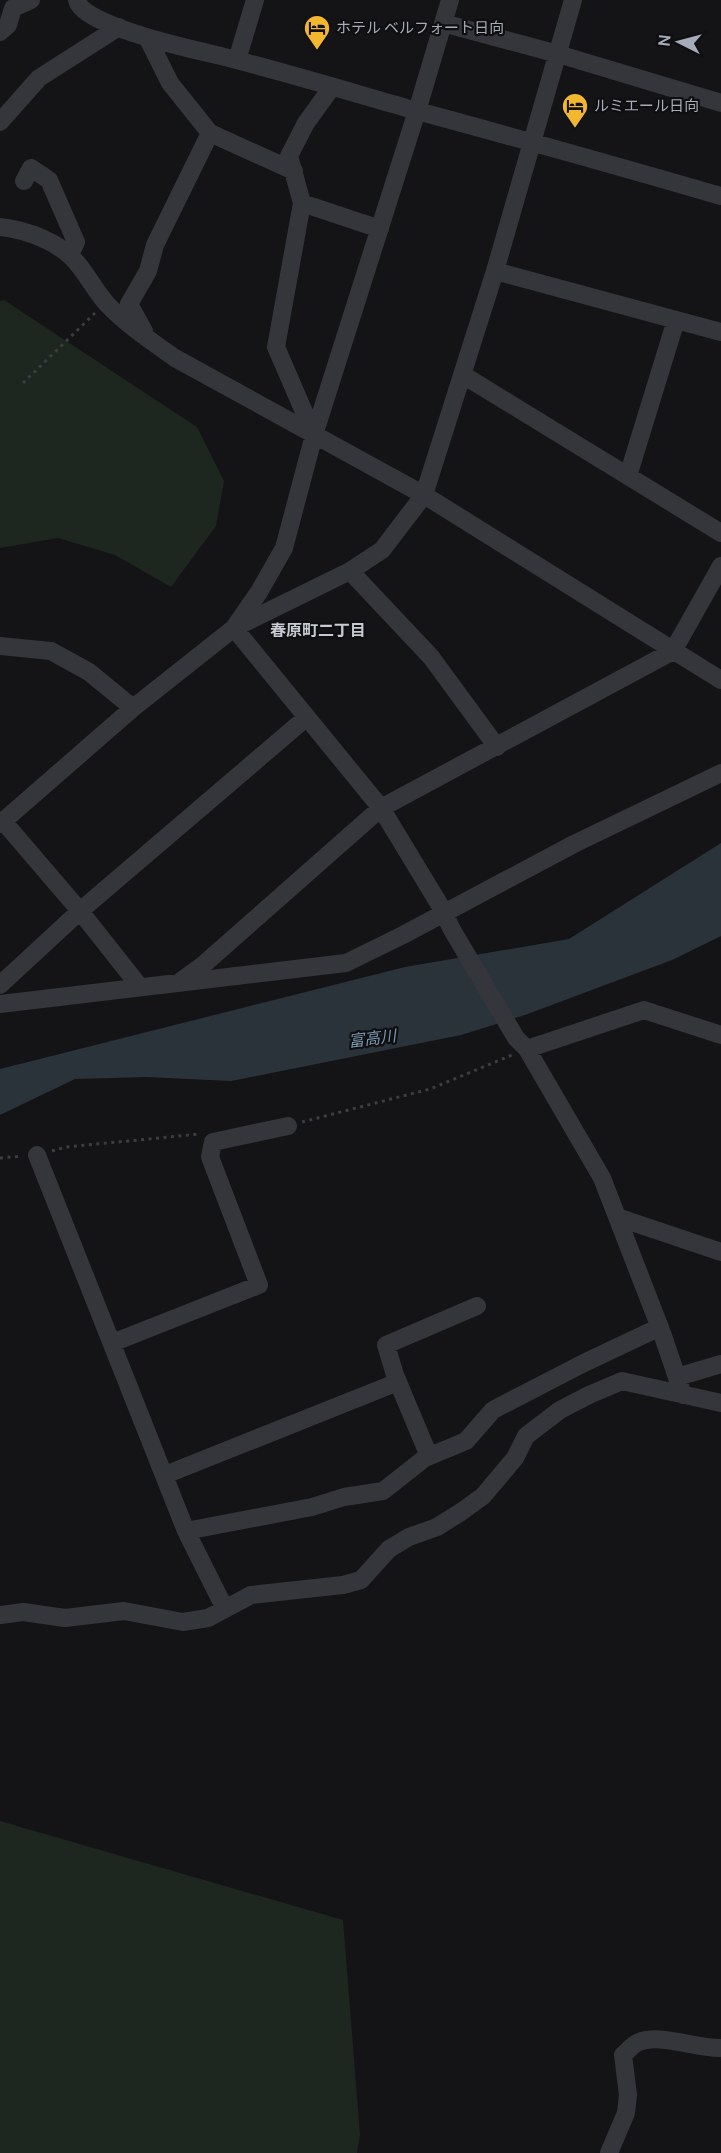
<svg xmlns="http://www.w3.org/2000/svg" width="721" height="2153" font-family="Manrope,'Noto Sans JP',sans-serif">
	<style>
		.green { fill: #1e2620 }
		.water { fill: #2a333a }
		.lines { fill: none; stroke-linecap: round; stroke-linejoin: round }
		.path { stroke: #3b3d42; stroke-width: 3; stroke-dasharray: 3 4.5; stroke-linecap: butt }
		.minor { stroke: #35363b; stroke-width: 18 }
		.labels { text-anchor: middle; stroke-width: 4.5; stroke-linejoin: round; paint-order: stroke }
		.poi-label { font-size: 15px; fill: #a6abb7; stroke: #0f0f11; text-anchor: start }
		.neighbourhood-label { font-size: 16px; font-weight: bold; fill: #c7cad3; stroke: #0f0f11 }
		.water-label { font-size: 16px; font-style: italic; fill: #7c98b2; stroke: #0f0f11 }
	</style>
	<rect width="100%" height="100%" fill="#141416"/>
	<path class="green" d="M4,300L197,427L224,481L216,526L171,587L115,555L58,538L0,548V301Z
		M0,1821L343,1920L360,2135L357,2153H0Z"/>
	<path class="water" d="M721,843V936L672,960L525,1015L461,1035L231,1081L147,1077L75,1079L0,1115V1069L405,967L569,939Z"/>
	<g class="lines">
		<path class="path" d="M23,383L95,313
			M302,1122L430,1089L512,1055
			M52,1151L66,1147L200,1134
			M0,1158L22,1156"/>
		<path class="minor" d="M77,0C82,26 195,50 221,56C284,72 347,91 410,109C514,137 617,166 721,196
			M450,0L417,111L314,435L284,548L259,592L234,628L381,808L444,912L451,928L516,1038L527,1049L602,1178L662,1333L683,1395
			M443,23L558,54L721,103
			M0,32L8,25L13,8L31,0
			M237,60L255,0
			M0,122L39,78L119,27
			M210,133L294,171
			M24,181L31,168L49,180L76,242L70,255
			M302,203L380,229
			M0,227C27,230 60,242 77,263C88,276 96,292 107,304C127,325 151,341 175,358L424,495L721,680
			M495,271L721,332
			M144,331L129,304L148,271L155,245L210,133L170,83L148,39
			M463,375L721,533
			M314,435L276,347L302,203L289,156L306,123L332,87
			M628,476L676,320
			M350,571L431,657L497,747
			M0,646L51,651L89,672L133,708
			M3,821L80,911L140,987
			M0,824L133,708L234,628L350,571L382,550L424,495L495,271L573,0
			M181,981L203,965L381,808L673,651L721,566
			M0,985L80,911L307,717
			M0,1004L346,963L403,935L574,844L721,773
			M527,1049L644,1010L721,1035
			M37,1155L186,1531L225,1609
			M617,1217L721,1252
			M112,1343L259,1285L210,1157L213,1142L288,1126
			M677,1377L721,1364
			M429,1456L395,1375L386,1345L477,1306
			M165,1475L398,1382
			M186,1531L312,1507L344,1497L383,1491L425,1458L466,1441L493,1410L584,1363L660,1327
			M0,1615L23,1612L65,1618L124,1611L183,1622L208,1618L251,1595L343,1585L361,1580L389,1549L409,1537L437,1527L461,1512L483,1496L515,1458L526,1436L560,1410L589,1395L622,1381L721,1403
			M609,2153L626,2113L628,2095L623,2055C628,2051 632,2045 637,2043C658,2032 696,2049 721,2048"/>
	</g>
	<defs>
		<g id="hotel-pin" transform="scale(1.35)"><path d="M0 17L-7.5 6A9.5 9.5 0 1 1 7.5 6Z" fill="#f3b62f" stroke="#0f0f11"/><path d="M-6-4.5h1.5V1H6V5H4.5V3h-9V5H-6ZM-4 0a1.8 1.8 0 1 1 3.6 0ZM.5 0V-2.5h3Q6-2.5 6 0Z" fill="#111"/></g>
	</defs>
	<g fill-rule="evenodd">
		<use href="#hotel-pin" x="317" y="28"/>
		<use href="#hotel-pin" x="575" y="106"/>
	</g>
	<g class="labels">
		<g class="poi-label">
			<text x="336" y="33">ホテル ベルフォート日向</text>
			<text x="594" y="111">ルミエール日向</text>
		</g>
		<g class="neighbourhood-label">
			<text x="318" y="636">春原町二丁目</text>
		</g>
		<g class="water-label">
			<text transform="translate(372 1038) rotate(-7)" y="6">富高川</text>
		</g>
	</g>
	<g transform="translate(679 42) rotate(276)" stroke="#0f0f11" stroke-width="4.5" paint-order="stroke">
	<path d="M0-4.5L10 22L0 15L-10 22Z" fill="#a6abb7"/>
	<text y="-9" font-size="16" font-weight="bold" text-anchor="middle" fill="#a6abb7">N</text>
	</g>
</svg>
